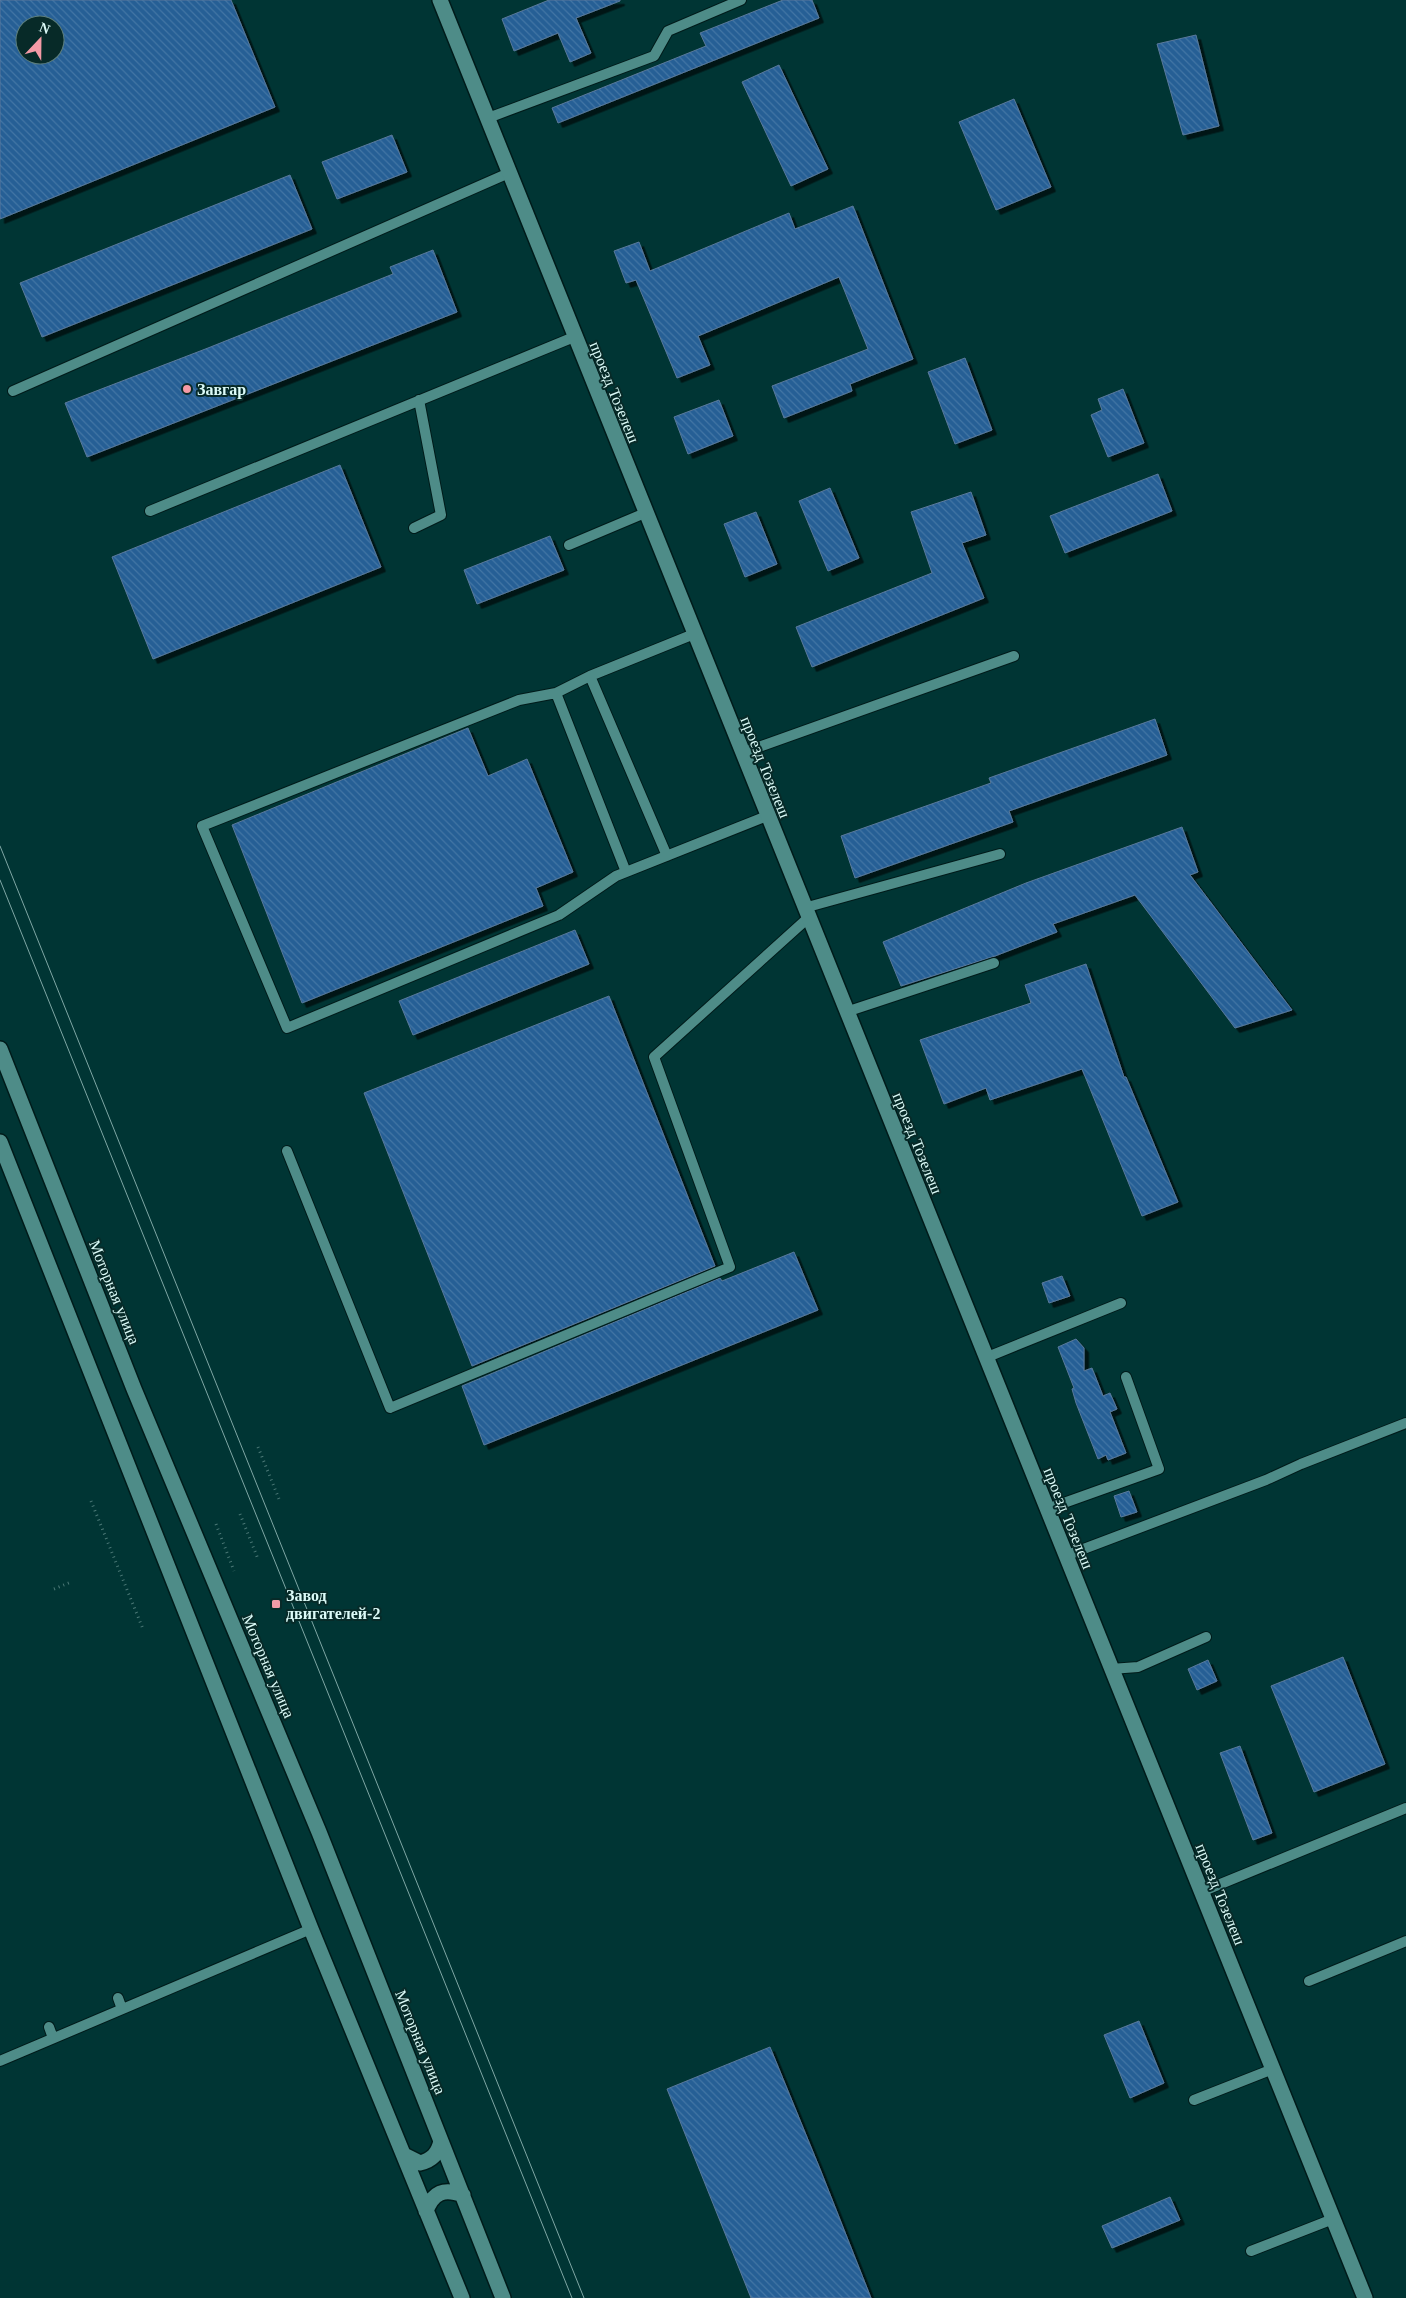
<svg xmlns="http://www.w3.org/2000/svg" width="1406" height="2298" font-family="Georgia,serif">
	<style>
		.building { fill: url(#building-back-hatch); stroke: #5a799b; fill-rule: evenodd; filter: url(#shadow) }
		.lines { fill: none; stroke-linecap: round; stroke-linejoin: round }
		.lane-casing { stroke: #001b1a; stroke-width: 12 }
		.secondary-casing { stroke: #001b1a; stroke-width: 18 }
		.path { stroke: #4a7876; stroke-width: 3; stroke-dasharray: 1 4; stroke-linecap: butt }
		.lane { stroke: #4e8c88; stroke-width: 10 }
		.secondary { stroke: #4e8c88; stroke-width: 15 }
		.tram { stroke: #7fa7a5; stroke-width: 1 }
		.poi-dot { fill: #f49aa6; stroke: #072a28; stroke-width: 2 }
		.labels { text-anchor: middle; stroke-width: 4; stroke-linejoin: round; paint-order: stroke }
		.poi-label { font-size: 16px; font-weight: bold; fill: #dcfbf8; stroke: #072a28; text-anchor: start }
		.street-label { font-size: 16px; fill: #dcfbf8; stroke: #072a28 }
	</style>
	<defs>
		<pattern id="building-back-hatch" width="6" height="6" patternUnits="userSpaceOnUse" patternTransform="scale(1.25)"><rect width="6" height="6" fill="#255e95"/><path d="M-1 5l2 2M0 0l6 6M5-1l2 2" fill="none" stroke="#4476a5"/></pattern>
		<filter id="shadow"><feDropShadow dx="4.5" dy="4.5" stdDeviation="0" flood-color="#0009"/></filter>
	</defs>
	<rect width="100%" height="100%" fill="#003534"/>
	<path class="building" d="M0,0H231L275,107L0,219ZM25,25H55V55H25Z
		M549,0H620V1L576,18L591,53L570,62L558,33L514,51L502,19Z
		M783,0H812L819,18L558,123L552,108L706,46L700,33Z
		M1196,35L1219,126L1183,135L1157,44Z
		M779,65L828,169L791,186L742,82Z
		M1014,99L1051,187L996,210L959,122Z
		M392,135L407,172L337,199L322,162Z
		M290,175L312,229L42,337L20,283Z
		M853,206L913,359L850,384L852,391L784,418L772,386L868,349L839,277L698,336L710,365L677,378L636,280L626,283L614,251L639,242L650,271L789,213L795,229Z
		M433,250L457,312L87,457L65,403L208,348L393,274L390,267Z
		M965,358L992,430L955,444L928,372Z
		M1123,389L1144,443L1108,457L1091,415L1102,410L1098,399Z
		M719,400L733,436L688,454L674,417Z
		M340,465L381,567L153,659L112,557Z
		M1158,474L1172,511L1065,553L1050,516Z
		M830,488L859,558L828,571L799,501Z
		M971,492L986,535L962,543L984,598L812,667L796,627L932,573L911,512Z
		M756,512L777,564L745,577L724,524Z
		M550,536L564,570L477,604L464,570Z
		M1155,719L1167,755L1009,811L1013,822L855,878L841,836L991,783L989,778Z
		M468,728L488,776L527,759L573,872L536,888L543,906L302,1003L232,825Z
		M1182,827L1198,872L1190,875L1292,1010L1235,1028L1135,895L1053,924L1057,932L995,956L901,986L883,942L1026,883Z
		M575,930L589,964L413,1035L399,1001Z
		M1086,964L1124,1077H1126L1178,1202L1142,1216L1082,1069L990,1100L986,1088L944,1104L920,1040L1031,1003L1025,985Z
		M609,996L715,1266L472,1366L364,1093Z
		M794,1252L818,1310L484,1445L462,1386L720,1278L722,1281Z
		M1062,1276L1070,1296L1049,1303L1042,1283Z
		M1076,1339L1084,1348V1371L1092,1368L1103,1396L1110,1393L1117,1409L1110,1412L1126,1453L1108,1460L1106,1455L1098,1459L1076,1403L1072,1389L1074,1388L1058,1347Z
		M1129,1491L1137,1512L1121,1517L1114,1496Z
		M1343,1657L1385,1764L1314,1792L1271,1686Z
		M1208,1660L1217,1681L1197,1690L1188,1669Z
		M1240,1746L1272,1833L1253,1840L1220,1753Z
		M1139,2021L1164,2083L1130,2098L1104,2035Z
		M770,2047L820,2169L871,2298H751L716,2211L667,2089Z
		M1170,2197L1180,2220L1112,2248L1102,2226Z"/>
	<g class="lines">
		<g class="lane-casing">
			<path id="lane" d="M488,118L654,56L668,31L741,0
				M13,391L511,172
				M150,511L574,337
				M414,528L441,515L419,400
				M569,545L645,513
				M694,634L590,676L556,693L519,700L202,826L287,1028L559,915L616,876L767,816
				M590,676L667,856
				M556,693L626,872
				M742,753L1014,656
				M804,908L1000,854
				M846,1012L994,963
				M287,1151L390,1408L730,1267L654,1057L808,918
				M985,1358L1121,1303
				M1047,1509L1159,1469L1126,1377
				M1065,1556L1266,1480L1301,1464L1406,1423
				M1111,1669L1138,1667L1206,1637
				M1201,1892L1406,1808
				M1309,1981L1406,1941
				M118,1998L122,2009
				M49,2027L53,2038
				M0,2061L311,1929
				M1194,2100L1273,2069
				M1251,2251L1333,2219"/>
		</g>
		<g class="secondary-casing">
			<path id="secondary" d="M440,0L1365,2298
				M0,1049L134,1389L319,1832L503,2298
				M0,1142L311,1929L462,2298
				M404,2155L420,2163C432,2160 438,2154 441,2141
				M426,2211C433,2192 444,2188 463,2195"/>
		</g>
		<path class="path" d="M258,1447L279,1499
			M91,1501L143,1629
			M240,1514L258,1559
			M216,1524L234,1571
			M54,1589L71,1582"/>
		<use href="#lane" class="lane"/>
		<use href="#secondary" class="secondary"/>
		<path class="tram" d="M0,846L584,2298
			M0,880L572,2298"/>
	</g>
	<g class="poi-dot">
		<circle cx="187" cy="389" r="5"/>
		<rect x="271" y="1599" width="10" height="10" rx="2.5"/>
	</g>
	<g class="labels">
		<g class="poi-label">
			<text x="197" y="395">Завгар</text>
			<text x="286" y="1601">Завод<tspan x="286" dy="18">двигателей-2</tspan></text>
		</g>
		<g class="street-label">
			<text transform="translate(615 392) rotate(68)" y="6">проезд Тозелеш</text>
			<text transform="translate(766 767) rotate(68)" y="6">проезд Тозелеш</text>
			<text transform="translate(918 1143) rotate(68)" y="6">проезд Тозелеш</text>
			<text transform="translate(115 1292) rotate(68)" y="6">Моторная улица</text>
			<text transform="translate(1069 1518) rotate(68)" y="6">проезд Тозелеш</text>
			<text transform="translate(269 1666) rotate(67)" y="6">Моторная улица</text>
			<text transform="translate(1221 1894) rotate(68)" y="6">проезд Тозелеш</text>
			<text transform="translate(421 2042) rotate(68)" y="6">Моторная улица</text>
		</g>
	</g>
	<g transform="translate(40 40) rotate(22)"><circle r="24" fill="#072a28" stroke="#5c7e7b"/>
	<path d="M0-4L9 19L0 12L-9 19Z" fill="#f49aa6"/>
	<text y="-8" font-size="14" font-weight="bold" text-anchor="middle" fill="#dcfbf8">N</text>
	</g>
</svg>
